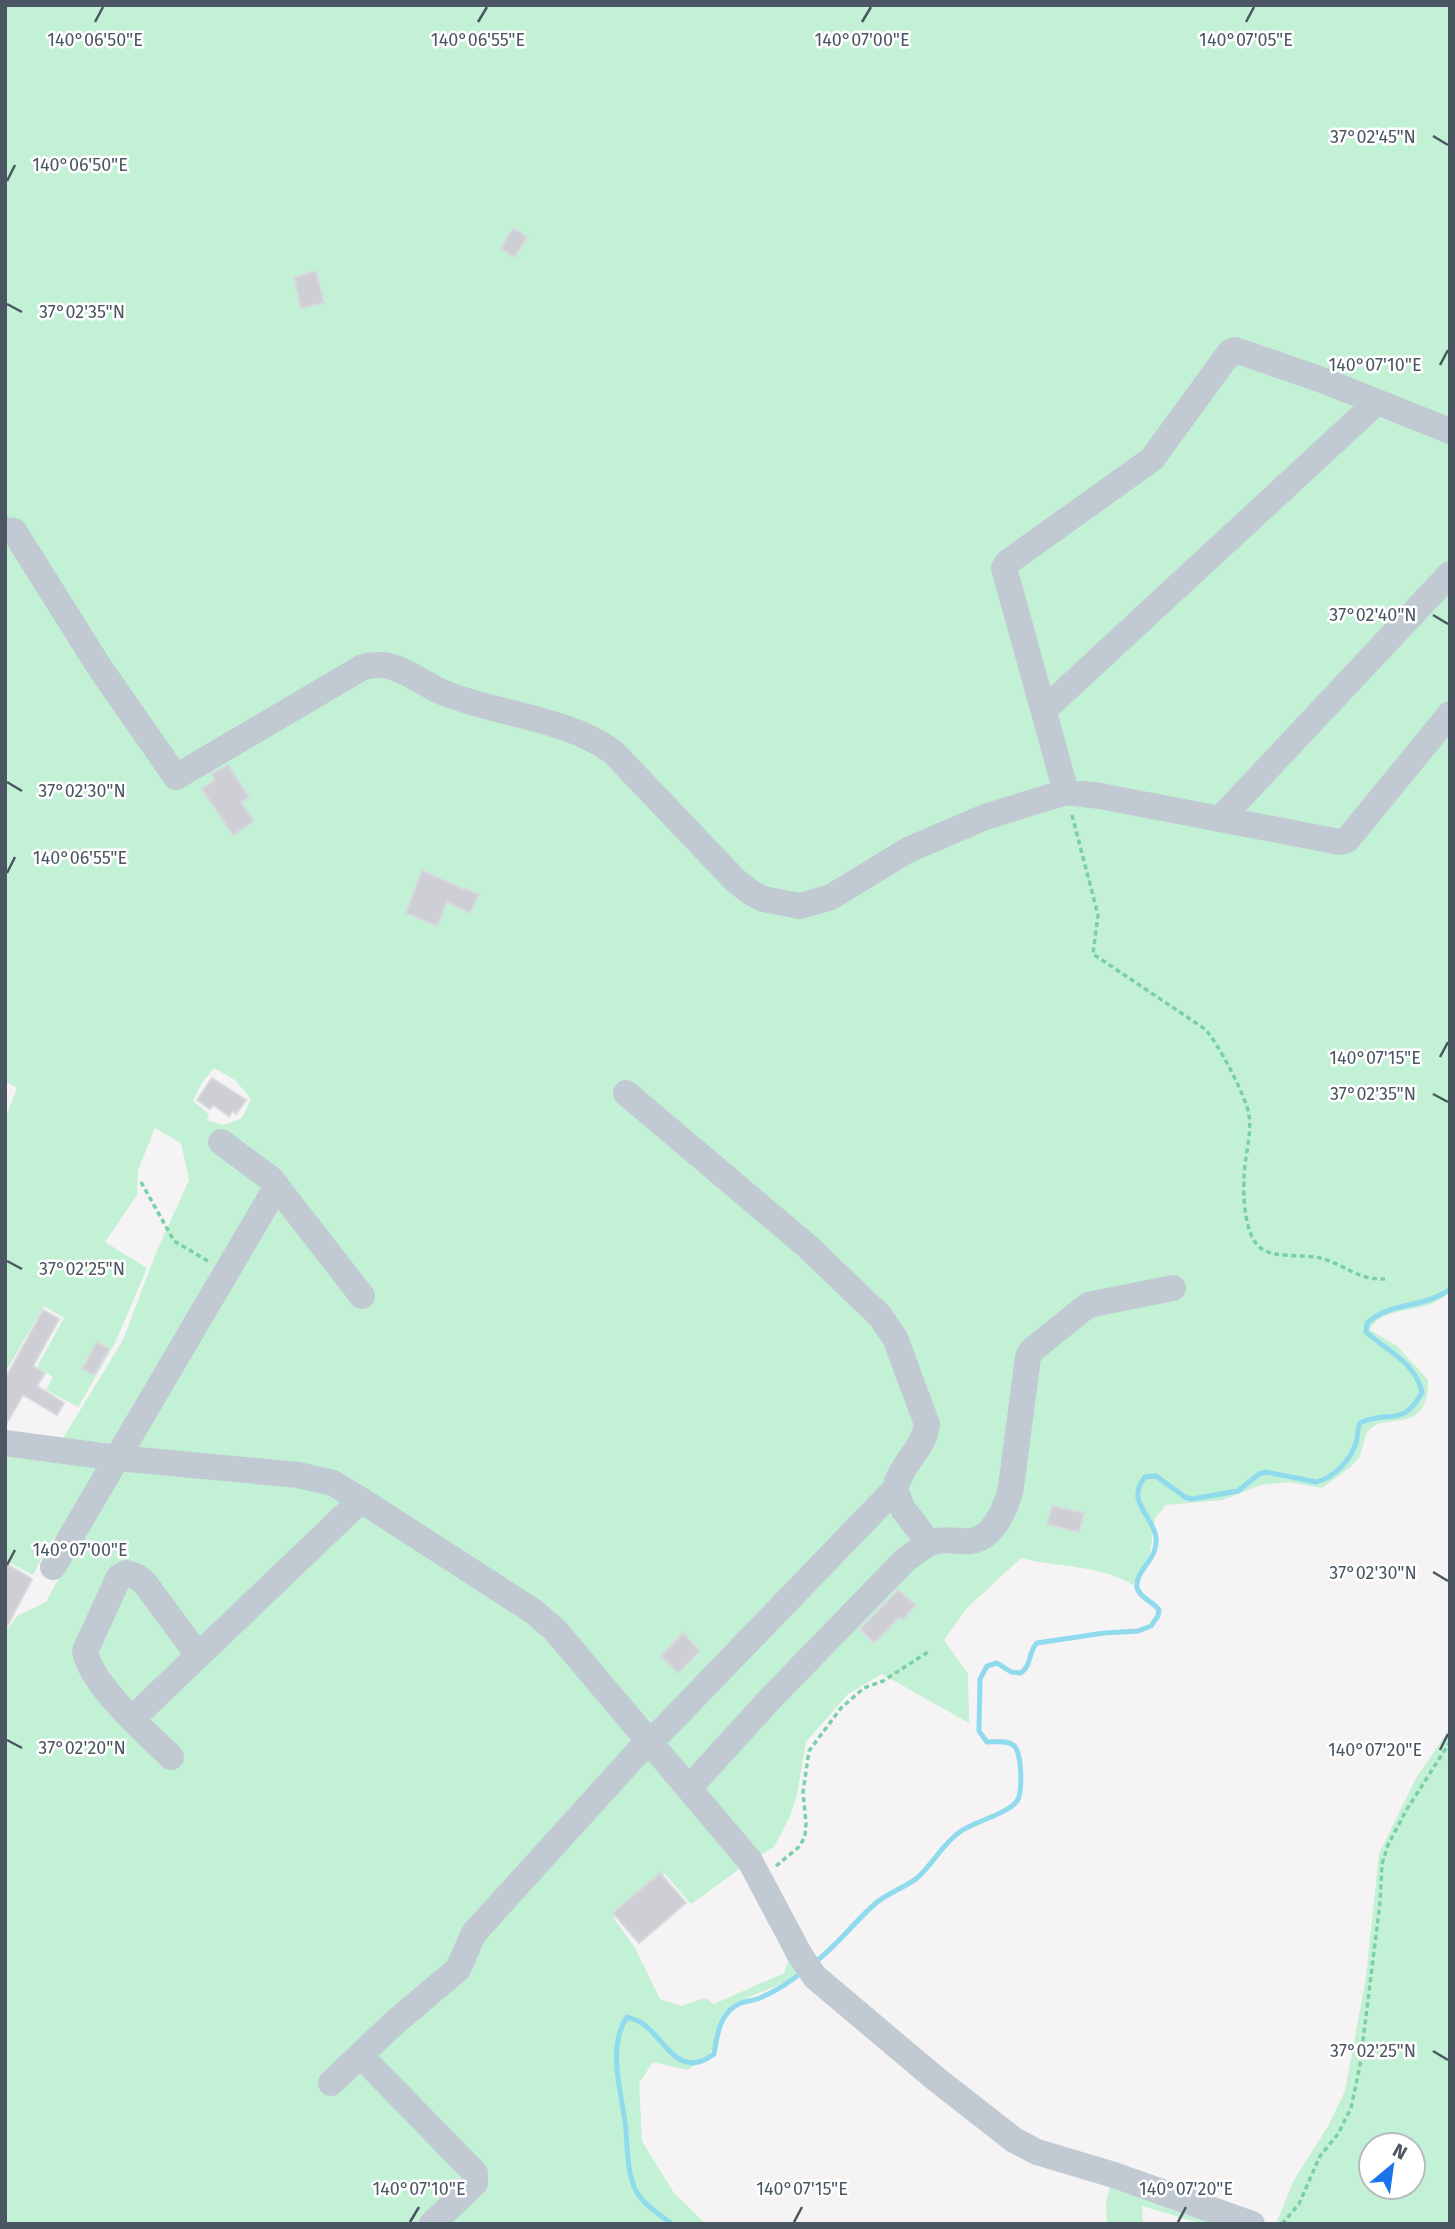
<svg xmlns="http://www.w3.org/2000/svg" width="1455" height="2229" font-family="'Fira Sans',sans-serif">
	<style>
		.green { fill: #c3f1d5; fill-rule: evenodd }
		.lines { fill: none; stroke-linecap: round; stroke-linejoin: round }
		.stream { stroke: #90daee; stroke-width: 5 }
		.building { fill: #cdcfd5; stroke: #d7d9de; stroke-width: 2 }
		.path { stroke: #7ad0a6; stroke-width: 3.5; stroke-dasharray: 5 3.5; stroke-linecap: butt }
		.minor { stroke: #c1cad2; stroke-width: 26 }
		.ticks { fill: none; stroke: #4a5661; stroke-width: 2.5 }
		.ticks-label { font-size: 18px; text-anchor: middle; fill: #4a5661; stroke: #fff; stroke-width: 5; stroke-linejoin: round; paint-order: stroke }
	</style>
	<rect width="100%" height="100%" fill="#f5f3f3"/>
	<path class="green" d="M5,5H1450V1292C1444,1296 1437,1302 1430,1304C1411,1312 1379,1309 1370,1330L1397,1346L1428,1380C1428,1437 1387,1411 1369,1430C1362,1438 1364,1452 1357,1460C1348,1471 1333,1479 1322,1488L1289,1482L1261,1485L1223,1500L1166,1505L1155,1518L1150,1553L1133,1585C1098,1564 1059,1568 1021,1558L967,1608L944,1640L968,1674L969,1723L882,1674L848,1694L806,1742L797,1795L790,1816L774,1847L745,1865L691,1904L665,1874L613,1917L635,1948L660,1999L681,2006L705,1998L714,2004L784,1973L788,1962L771,1922L799,1970C779,1992 745,1992 725,2013C714,2024 718,2042 710,2053C705,2060 694,2065 688,2070L653,2062L639,2083L642,2141L674,2193L706,2224H5V1633L17,1616L46,1602L73,1552L66,1526L49,1543L33,1575L5,1560V1437L60,1443L123,1340L156,1253L189,1180L181,1143L155,1128L138,1170L137,1195L105,1242L147,1268L115,1343L78,1407L46,1390L53,1377L37,1367L64,1318L44,1306L5,1373V1119L17,1088L5,1081ZM214,1068L235,1080L251,1099L242,1118L224,1125L207,1120L209,1114L193,1101L202,1083Z
		M1450,1728V2224H1276L1294,2180L1328,2126L1345,2091L1366,1977L1379,1854L1415,1780ZM1413,2145V2187H1371V2145Z
		M1112,2178L1250,2224H1203L1142,2206L1143,2224H1107L1106,2202Z"/>
	<g class="lines">
		<path class="stream" d="M814,1963C838,1945 854,1922 876,1903C888,1893 904,1888 917,1878C933,1864 943,1843 961,1831C976,1821 1007,1814 1017,1801C1023,1792 1022,1751 1013,1745C1007,1740 995,1742 987,1742L979,1731L980,1679L987,1666L997,1663L1011,1672L1021,1673C1032,1665 1028,1652 1037,1643L1104,1633L1138,1631L1151,1626L1158,1616L1159,1610C1154,1602 1138,1597 1137,1587C1135,1570 1159,1559 1156,1537C1152,1514 1125,1501 1145,1477L1156,1476L1185,1497L1192,1499L1238,1491L1259,1474L1266,1472L1316,1482C1334,1478 1353,1458 1357,1439C1358,1433 1357,1429 1360,1423C1388,1409 1403,1429 1422,1392C1415,1362 1387,1351 1366,1332L1367,1323C1389,1302 1426,1308 1450,1289
			M672,2224C659,2214 644,2205 636,2191C626,2171 628,2144 625,2122C621,2090 607,2047 627,2017C632,2019 638,2020 642,2023C666,2040 679,2081 714,2054C717,2035 720,2011 741,2003C746,2001 752,2001 757,1999C774,1993 789,1982 804,1971"/>
	</g>
	<path class="building" d="M513,228L527,237L515,257L501,249Z
		M316,271L324,303L301,308L294,277Z
		M228,765L249,797L241,802L254,821L233,835L202,789L215,780L212,774Z
		M422,870L464,890L465,888L479,895L470,913L447,902L437,926L406,913Z
		M212,1078L246,1100L236,1114L233,1111L229,1116L213,1105L210,1109L197,1100Z
		M43,1310L59,1319L33,1366L45,1373L37,1386L64,1403L57,1415L23,1395L5,1426V1379Z
		M97,1342L109,1349L94,1375L82,1369Z
		M1052,1506L1084,1513L1079,1532L1047,1524Z
		M5,1563L32,1579L5,1630Z
		M898,1590L916,1605L903,1620L899,1617L874,1643L860,1629Z
		M683,1633L700,1651L678,1673L661,1656Z
		M660,1873L686,1903L639,1943L613,1913Z"/>
	<g class="lines">
		<path class="path" d="M1072,815L1098,915L1093,954L1205,1029C1218,1043 1246,1096 1249,1115C1252,1136 1244,1158 1244,1179C1243,1198 1245,1239 1262,1249C1275,1258 1302,1254 1320,1258C1345,1264 1356,1280 1385,1279
			M141,1182L174,1241L208,1261
			M776,1866L800,1846L805,1836L806,1823L803,1792L809,1751L841,1708L864,1688L883,1681L928,1652
			M1282,2224L1299,2204L1320,2156L1338,2134L1351,2108L1360,2065L1380,1903L1382,1864L1388,1845L1407,1809L1450,1742"/>
		<path class="minor" d="M5,530L14,531L100,668L176,777L363,667C372,665 380,664 389,666C410,671 427,687 447,694C501,715 566,718 613,752L735,880L750,892L763,899L800,906L831,897L908,850L985,817L1066,792L1100,796L1340,842L1347,840L1450,714
			M1044,710L1377,402
			M1066,792L1004,568L1008,562L1152,459L1230,352L1235,350L1322,380L1450,431
			M1221,818L1450,574
			M626,1093L807,1246L880,1316L895,1338L927,1424C925,1448 900,1464 895,1489L903,1509L929,1543
			M221,1142L271,1179L362,1296
			M5,1443L117,1458L298,1475L333,1483L361,1500L533,1611L555,1630L750,1861L800,1955L815,1977L936,2079L1014,2140L1037,2152L1114,2175L1252,2224
			M53,1567L277,1186
			M133,1718L361,1500
			M651,1742L895,1489
			M171,1757C146,1732 91,1685 85,1651L119,1577L126,1573L136,1576L144,1582L198,1655
			M689,1788L772,1697L906,1559C915,1554 924,1544 933,1542C947,1538 958,1542 971,1541C994,1538 1007,1506 1011,1487L1028,1357L1031,1351L1088,1305L1173,1288
			M360,2055L475,2173V2183L432,2224
			M331,2083L392,2025L458,1969L474,1933L649,1740"/>
	</g>
	<path class="ticks" d="M95,22L103,7M478,22L487,7M862,22L871,7M1246,22L1254,7M1433,136L1448,145M7,181L15,165M7,304L22,312M1440,365L1448,350M1433,615L1448,624M7,782L22,791M7,873L15,857M1440,1057L1448,1042M1433,1094L1448,1102M7,1261L22,1269M7,1565L15,1550M1433,1572L1448,1581M7,1740L22,1748M1440,1750L1448,1734M1433,2051L1448,2060M410,2222L419,2207M794,2222L802,2207M1178,2222L1186,2207"/>
	<g class="ticks-label">
		<text x="95" y="46">140°06'50"E</text>
		<text x="478" y="46">140°06'55"E</text>
		<text x="862" y="46">140°07'00"E</text>
		<text x="1246" y="46">140°07'05"E</text>
		<text x="1373" y="143">37°02'45"N</text>
		<text x="80" y="171">140°06'50"E</text>
		<text x="82" y="318">37°02'35"N</text>
		<text x="1375" y="371">140°07'10"E</text>
		<text x="1373" y="621">37°02'40"N</text>
		<text x="82" y="797">37°02'30"N</text>
		<text x="80" y="864">140°06'55"E</text>
		<text x="1375" y="1064">140°07'15"E</text>
		<text x="1373" y="1100">37°02'35"N</text>
		<text x="82" y="1275">37°02'25"N</text>
		<text x="80" y="1556">140°07'00"E</text>
		<text x="1373" y="1579">37°02'30"N</text>
		<text x="82" y="1754">37°02'20"N</text>
		<text x="1375" y="1756">140°07'20"E</text>
		<text x="1373" y="2057">37°02'25"N</text>
		<text x="419" y="2195">140°07'10"E</text>
		<text x="802" y="2195">140°07'15"E</text>
		<text x="1186" y="2195">140°07'20"E</text>
	</g>
	<rect width="1455" height="2229" fill="none" stroke="#4a5661" stroke-width="14"/>
	<g transform="translate(1392 2166) rotate(29)"><circle r="33" fill="#ffffff" stroke="#b7bbc0" stroke-width="2"/>
	<path d="M0-5L12 26L0 18L-12 26Z" fill="#1a73e8"/>
	<text y="-10" font-size="19" font-weight="bold" text-anchor="middle" fill="#4a5661">N</text>
	</g>
</svg>
